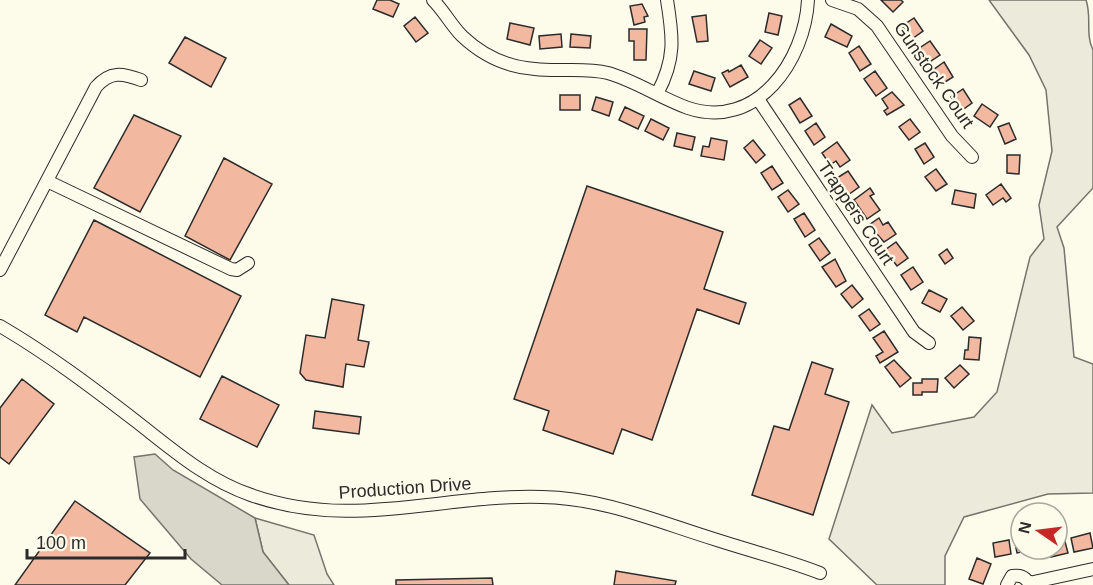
<svg xmlns="http://www.w3.org/2000/svg" width="1093" height="585" font-family="Arial,sans-serif">
	<style>
		.green { fill: #ecebdb; stroke: #74746e; stroke-width: 1.5 }
		.water { fill: #d8d7c9; stroke: #74746e; stroke-width: 1.5 }
		.building { fill: #f2b8a0; stroke: #2b2b2b; stroke-width: 1.5 }
		.lines { fill: none; stroke-linecap: round; stroke-linejoin: round }
		.minor-casing { stroke: #2b2b2b; stroke-width: 14 }
		.minor { stroke: #fdfbea; stroke-width: 12 }
		.labels { text-anchor: middle; stroke-width: 4.5; stroke-linejoin: round; paint-order: stroke }
		.street-label { font-size: 18px; fill: #2b2b2b; stroke: #fdfbea }
	</style>
	<rect width="100%" height="100%" fill="#fdfbea"/>
	<path class="green" d="M989,0H1086C1092,16 1085,34 1093,50V188L1057,227L1064,248L1074,357L1093,364V493L1048,494L964,517L945,556V585H877L829,539L872,405L892,433L974,417L997,392L1030,257L1044,239L1039,205L1052,151L1046,90L1029,55Z
		M255,518L314,535L327,574L334,585H289L263,552Z"/>
	<path class="water" d="M155,454L173,470L255,518L263,552L289,585H222L191,559L140,499L134,457Z"/>
	<path class="building" d="M377,0H390L399,4L393,17L373,9Z
		M881,0H901L903,2L893,12Z
		M642,4L648,16L644,17L645,22L634,25L630,6Z
		M769,13L782,16L778,35L765,32Z
		M706,15L708,41L697,42L692,17Z
		M415,17L428,33L416,42L404,26Z
		M914,18L923,31L912,39L902,26Z
		M510,23L534,28L530,45L507,39Z
		M831,24L852,36L847,47L825,37Z
		M629,29H647L646,60H634V41H629Z
		M561,34L562,47L540,49L539,36Z
		M571,34L591,36L590,48L570,47Z
		M185,37L226,58L211,87L169,63Z
		M760,40L772,48L761,64L749,56Z
		M930,41L940,55L928,63L918,49Z
		M859,46L871,64L860,71L849,53Z
		M944,62L953,77L942,84L933,70Z
		M741,65L748,77L730,87L722,73L728,70L729,72Z
		M694,71L715,78L711,91L689,84Z
		M875,71L887,88L876,96L864,79Z
		M963,89L972,103L961,111L951,97Z
		M892,92L904,105L887,115L884,111L888,108L882,99Z
		M560,95H580V110H560Z
		M596,97L613,102L609,116L592,110Z
		M800,98L812,116L800,123L789,105Z
		M982,104L998,115L990,127L974,116Z
		M625,107L644,116L638,129L619,120Z
		M134,115L181,136L140,212L94,188Z
		M651,119L669,128L663,140L645,131Z
		M910,119L920,132L909,140L899,127Z
		M816,123L825,137L814,145L805,131Z
		M1009,123L1016,139L1005,144L998,127Z
		M677,133L695,137L692,150L674,146Z
		M711,138L727,141L724,160L701,156L703,146L709,147Z
		M753,140L765,155L756,163L744,148Z
		M837,142L850,160L840,167L836,161L830,165L822,153Z
		M925,143L934,157L924,164L915,149Z
		M1007,155H1020L1019,174L1007,173Z
		M224,158L272,184L230,260L185,236Z
		M772,166L783,183L772,190L761,173Z
		M936,169L947,184L936,191L925,177Z
		M848,171L859,187L848,195L837,178Z
		M1001,184L1011,198L1006,202L1003,198L993,205L986,195Z
		M587,186L723,232L704,289L746,303L739,324L697,309L652,440L622,429L613,454L543,430L549,411L514,399Z
		M870,188L874,194L870,196L880,210L867,219L854,200Z
		M788,190L799,204L788,212L778,197Z
		M955,190L976,194L974,208L952,204Z
		M804,213L815,230L805,237L794,219Z
		M879,218L883,225L888,222L896,234L884,242L869,225Z
		M94,220L241,296L200,377L84,317L77,332L45,315Z
		M819,238L830,253L820,261L809,245Z
		M896,242L908,258L897,266L885,250Z
		M947,249L953,258L945,264L939,255Z
		M835,259L846,281L836,287L822,267Z
		M913,267L923,282L911,290L901,275Z
		M852,285L863,299L852,308L841,294Z
		M929,290L947,299L940,312L922,303Z
		M332,299L364,305L358,340L369,342L364,367L346,364L343,387L306,380L300,373L306,335L325,338Z
		M962,307L974,321L963,330L951,316Z
		M869,309L880,324L870,331L859,316Z
		M884,331L898,352L880,363L876,356L883,352L873,338Z
		M969,337L981,338L979,360L964,359L965,350H968Z
		M894,360L911,378L900,387L885,367Z
		M812,362L833,369L825,394L849,402L813,515L752,495L774,426L789,430Z
		M960,365L969,374L954,388L945,378Z
		M222,376L279,405L257,447L200,419Z
		M22,379L54,404L9,464L0,457V408Z
		M922,379H938L937,392H922V395H913V383H922Z
		M315,411L361,417L359,434L313,428Z
		M75,501L150,553L125,585H15Z
		M1090,533L1093,548L1074,552L1071,538Z
		M1021,537V549H1039L1017,553L1014,538Z
		M1064,538L1068,553L1051,557L1050,549H1057V539Z
		M1009,540L1011,554L995,557L993,543Z
		M977,558L991,564L983,584L969,579Z
		M616,571L676,581L675,585H614Z
		M492,578L493,585H396V580Z"/>
	<g class="lines">
		<g class="minor-casing">
			<path id="minor" d="M433,0C444,11 451,25 462,36C482,55 507,67 535,69C560,72 584,67 608,73C636,81 660,98 688,108C757,131 805,60 808,0
				M832,0L858,9L877,26L952,136L972,157
				M657,94C676,59 673,37 667,0
				M758,99L914,332L929,343
				M47,181L231,269L237,270L248,263
				M0,270L96,87C110,71 122,73 141,80
				M0,326C48,354 93,388 137,422C173,450 207,480 251,495C353,531 440,494 542,497C604,498 658,522 717,540C751,551 786,560 820,573
				M1029,583L1093,569
				M1007,585L1012,576C1020,575 1024,576 1029,583"/>
		</g>
		<use href="#minor" class="minor"/>
	</g>
	<g class="labels">
		<g class="street-label">
			<text transform="translate(934 75) rotate(55)" y="6">Gunstock Court</text>
			<text transform="translate(856 213) rotate(56)" y="6">Trappers Court</text>
			<text transform="translate(405 488) rotate(-4)" y="6">Production Drive</text>
		</g>
	</g>
	<g transform="translate(1039 531) rotate(284)"><circle r="28" fill="#fdfbea" stroke="#a9a89e" stroke-width="1.5"/>
	<path d="M0-4.5L10 22L0 15L-10 22Z" fill="#c62828"/>
	<text y="-9" font-size="16" font-weight="bold" text-anchor="middle" fill="#2b2b2b">N</text>
	</g>
	<path d="M27 549v9h158v-9" fill="none" stroke="#2b2b2b" stroke-width="3"/>
	<text x="36" y="549" font-size="18" fill="#2b2b2b" stroke="#fdfbea" stroke-width="4.5" paint-order="stroke">100 m</text>
</svg>
